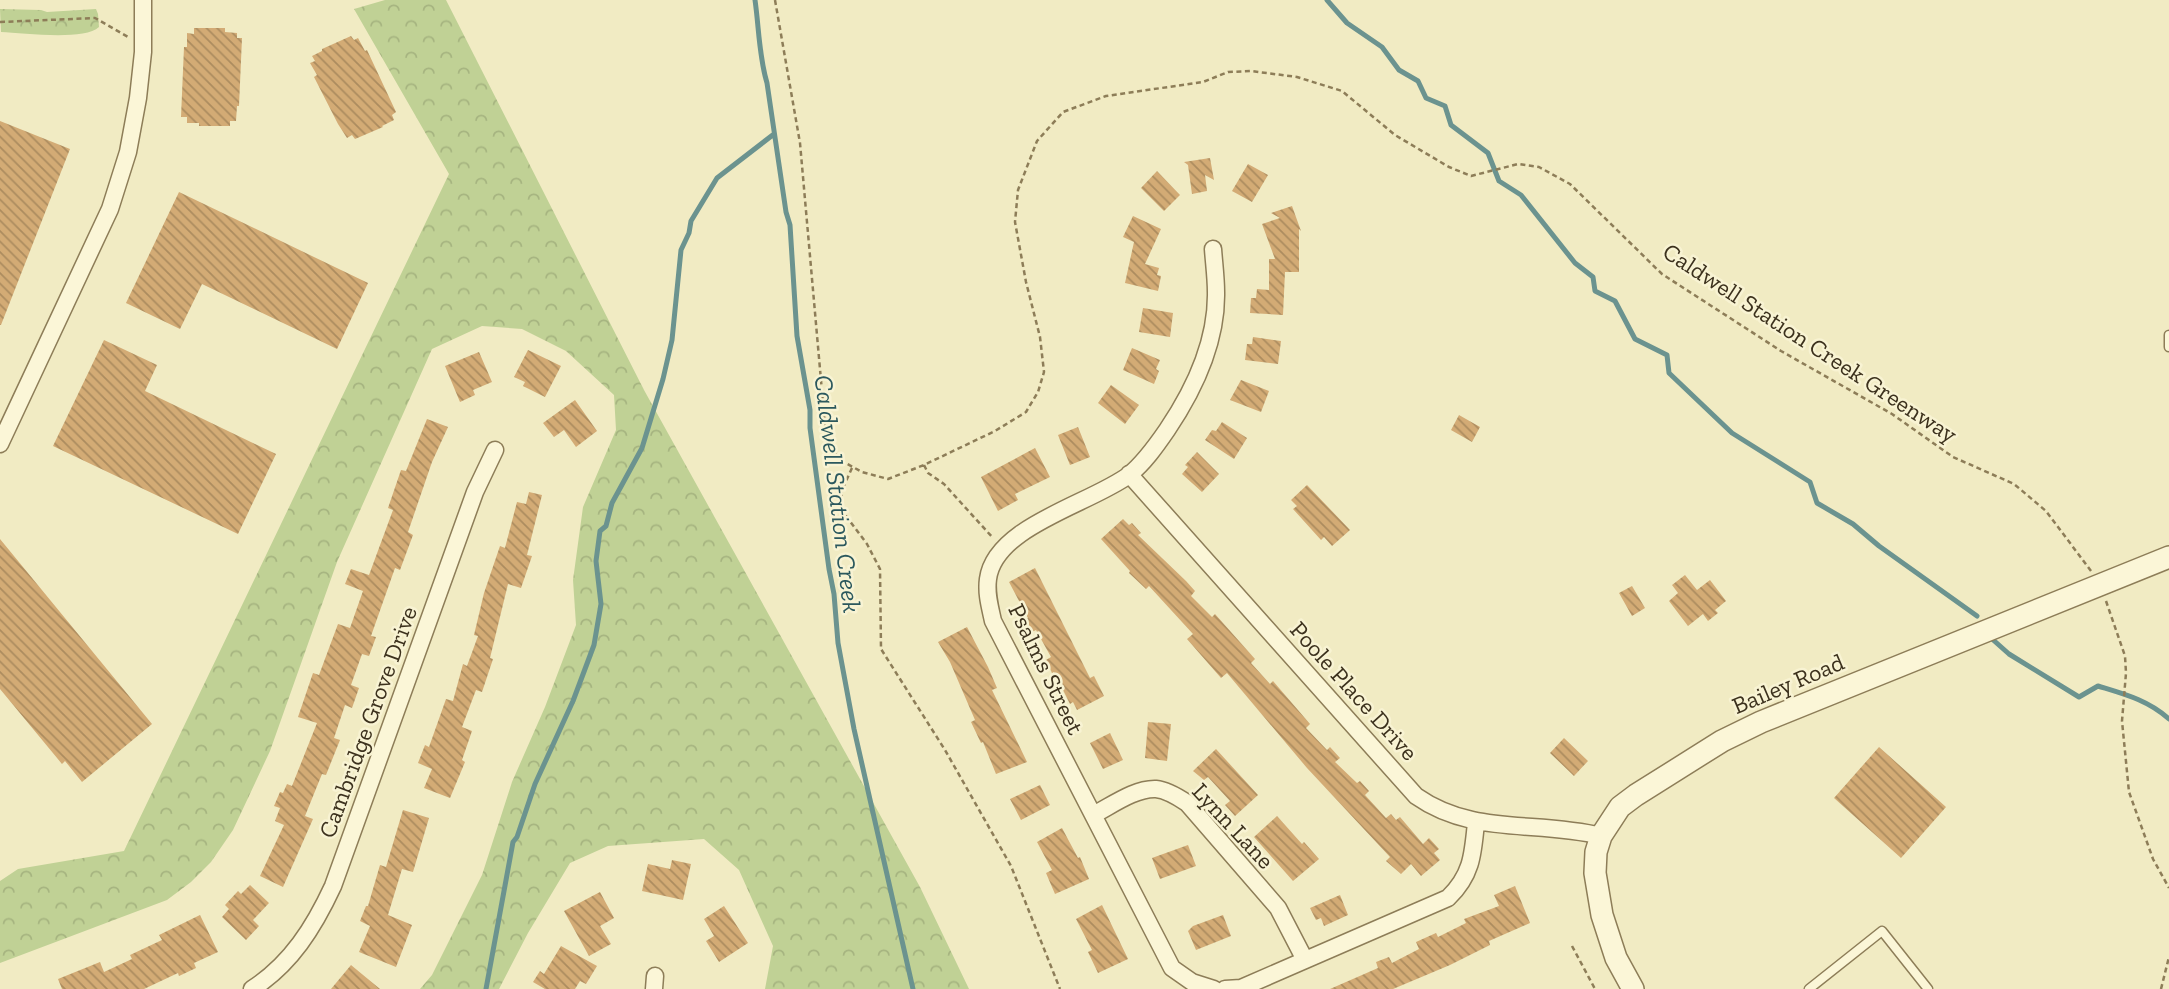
<svg xmlns="http://www.w3.org/2000/svg" width="2169" height="989" font-family="'Zilla Slab',serif">
	<style>
		.forest { fill: url(#forest-crowns) }
		.lines { fill: none; stroke-linecap: round; stroke-linejoin: round }
		.stream { stroke: #6b938f; stroke-width: 5 }
		.building { fill: url(#building-back-hatch) }
		.service-casing { stroke: #8d7d58; stroke-width: 11 }
		.minor-casing { stroke: #8d7d58; stroke-width: 19 }
		.tertiary-casing { stroke: #8d7d58; stroke-width: 24 }
		.path { stroke: #8d7d58; stroke-width: 2.5; stroke-dasharray: 5 3.5; stroke-linecap: butt }
		.service { stroke: #fbf6d7; stroke-width: 8 }
		.minor { stroke: #fbf6d7; stroke-width: 16 }
		.tertiary { stroke: #fbf6d7; stroke-width: 21 }
		.labels { text-anchor: middle; stroke-width: 5; stroke-linejoin: round; paint-order: stroke }
		.street-label { font-size: 24px; fill: #3c311d; stroke: #f8f3d3 }
		.water-label { font-size: 26px; font-style: italic; fill: #2b585d; stroke: #f8f3d3 }
	</style>
	<defs>
		<pattern id="forest-crowns" width="20" height="18" patternUnits="userSpaceOnUse" patternTransform="scale(1.75)"><rect width="20" height="18" fill="#c0d195"/><path d="M2 6a3 3 0 1 1 6 0M12 15a3 3 0 1 1 6 0" fill="none" stroke="#a6b480"/></pattern>
		<pattern id="building-back-hatch" width="6" height="6" patternUnits="userSpaceOnUse" patternTransform="scale(1.75)"><rect width="6" height="6" fill="#d3ab75"/><path d="M-1 5l2 2M0 0l6 6M5-1l2 2" fill="none" stroke="#ac8c5f"/></pattern>
	</defs>
	<rect width="100%" height="100%" fill="#f1ebc3"/>
	<path class="forest" d="M385,0H446L644,390L920,887L969,989H765L773,946L739,870L704,839L608,846L570,863L528,933L499,989H420L432,975L482,875L512,782L545,707L576,625L573,580L583,507L616,430L614,395L566,351L522,329L482,326L432,349L337,562L270,751L233,830L211,862L191,882L167,900L0,963V881L18,869L124,851L449,174L354,9Z
		M0,9L41,10L47,12L96,9L98,14L99,27C84,41 23,33 1,32Z"/>
	<g class="lines">
		<path class="stream" d="M755,0C759,28 759,57 767,83L786,212L790,225L797,336L810,410V428L829,569L834,594L838,643L854,729L913,989
			M1327,0L1347,23L1382,47L1399,70L1418,81L1426,98L1445,106L1451,125L1488,153L1499,181L1521,195L1575,263L1593,277L1595,291L1615,301L1635,339L1667,355L1669,373L1732,433L1810,482L1817,503L1853,524L1879,546L1977,616
			M1991,638L2009,654L2079,697L2098,686C2124,694 2148,700 2169,719
			M486,989L513,842L517,837L535,784L573,701L594,645L601,604L596,561L600,531L606,526L612,503L642,448L663,379L672,340L681,250L689,233L691,221L717,178L774,134"/>
	</g>
	<path class="building" d="M194,28H225V32L237,33V38H242L239,106H237L236,121H230V126H199V123H187V117H181L184,47H187V33L194,34Z
		M351,36L354,40L358,38L365,51L367,50L396,112L392,115L394,120L382,126L383,127L355,139L352,135L347,138L338,124L314,77L317,75L310,63L315,61L312,56L322,51V49Z
		M0,121L70,149L1,325H0Z
		M1210,158L1214,180L1205,175L1207,191L1192,194L1188,165L1184,162Z
		M1248,164L1268,175L1252,202L1232,191Z
		M1157,171L1180,195L1164,211L1141,188Z
		M179,192L368,283L337,349L202,284L180,329L126,303Z
		M1292,206L1301,231L1299,229V272H1285L1283,315L1250,313L1251,298H1256L1257,289L1269,290V259H1275L1262,224L1280,218L1271,213Z
		M1133,216L1161,229L1145,264L1159,268L1157,275L1161,276L1158,291L1125,283L1134,242L1123,237Z
		M1143,308L1173,313L1170,337L1139,332Z
		M1253,337L1281,341L1278,364L1245,360L1247,344H1252Z
		M104,340L157,365L145,391L276,454L238,534L53,446Z
		M1132,348L1160,360L1156,369L1159,371L1154,384L1123,370Z
		M528,350L561,366L545,397L523,386L525,382L514,377Z
		M479,352L492,382L473,390L475,395L460,402L445,366Z
		M1241,380L1269,391L1261,412L1230,400Z
		M1111,385L1139,405L1125,424L1098,403Z
		M575,400L597,431L576,447L564,430L554,437L543,423Z
		M1459,415L1480,427L1472,442L1451,430Z
		M427,419L448,427L432,462L408,532L413,535L400,570L395,568L371,636L376,637L369,656L362,654L351,685L359,688L352,708L345,705L334,738L340,740L326,775L322,774L305,816L313,819L283,887L260,876L284,825L275,821L280,808L274,806L280,792L283,793L287,784L292,786L317,723L298,717L313,673L319,675L338,624L350,628L363,591L345,584L351,569L369,575L393,510L388,508L401,470L406,471Z
		M1222,422L1247,438L1234,459L1205,440L1212,430L1216,431Z
		M1078,427L1090,457L1070,465L1058,435Z
		M1035,448L1050,477L1015,494L1018,500L998,511L981,477Z
		M1197,452L1219,474L1202,492L1182,474L1188,467L1185,465Z
		M1307,485L1350,530L1332,546L1324,537L1321,540L1293,509L1297,506L1291,500Z
		M529,492L542,495L527,555L532,556L521,588L508,584L490,658L493,659L482,692L476,690L462,727L472,731L462,760L465,762L450,798L424,788L432,769L418,763L425,745L429,747L446,699L453,701L463,664L467,666L478,636L474,635L484,593L500,546L505,548L517,502L526,504Z
		M1123,519L1129,525L1132,523L1141,533L1138,535L1186,581L1195,591L1191,596L1212,617L1215,614L1255,659L1251,663L1270,684L1273,681L1310,724L1306,728L1327,750L1330,747L1340,758L1335,762L1357,783L1360,781L1369,791L1365,795L1386,818L1391,814L1396,820L1400,817L1423,844L1429,838L1439,849L1434,853L1440,860L1421,876L1411,864L1401,874L1386,861L1390,857L1307,768L1227,673L1221,678L1187,639L1193,634L1149,586L1146,589L1129,573L1130,571L1101,539Z
		M0,539L152,724L82,782L65,761L62,764L0,689Z
		M1035,568L1090,678L1094,676L1104,696L1077,710L1073,702L1070,704L1054,672L1052,673L1046,660L1051,657L1036,630L1032,632L1025,620L1028,618L1009,582Z
		M1685,575L1697,590L1710,580L1726,601L1715,610L1718,613L1708,621L1703,614L1688,626L1669,601L1678,593L1672,585Z
		M1632,586L1645,608L1632,616L1619,593Z
		M967,627L988,667L997,688L992,690L1027,762L996,774L983,742L981,743L971,722L975,720L950,662L938,642Z
		M1148,722L1171,724L1167,761L1145,758Z
		M1110,733L1123,760L1103,769L1090,743Z
		M1564,738L1588,761L1574,776L1550,753Z
		M1879,747L1946,807L1901,858L1834,798Z
		M1216,749L1258,795L1235,816L1225,805L1230,801L1208,777L1204,780L1193,771Z
		M1040,785L1050,805L1021,820L1010,799Z
		M403,810L429,818L413,872L402,869L388,915L412,925L396,967L359,952L370,926L360,921L366,906H368L380,865L386,867Z
		M1277,816L1302,844L1304,842L1319,859L1293,881L1254,837Z
		M1062,828L1078,858L1080,857L1089,879L1055,894L1046,873L1052,870L1037,842Z
		M1188,845L1196,866L1160,879L1152,858Z
		M672,860L691,864L683,900L642,891L648,864L670,869Z
		M250,885L269,903L253,920L259,926L246,940L222,917L229,909L225,905L238,891L241,894Z
		M1515,886L1530,923L1489,941L1490,945L1450,965L1393,989H1330L1378,968L1376,962L1389,957L1392,963L1419,949L1416,942L1436,933L1438,937L1466,923L1464,919L1499,906L1494,895Z
		M600,892L614,918L600,926L611,944L589,956L564,911Z
		M1340,895L1348,915L1324,926L1321,918L1316,920L1310,908Z
		M1102,905L1128,959L1098,973L1088,952L1092,950L1076,919Z
		M724,906L748,943L719,962L706,941L714,936L704,919Z
		M200,915L218,952L194,963L196,968L179,976L178,973L144,989H62L58,979L100,962L104,972L132,959L130,955L162,940L159,935Z
		M1223,915L1231,936L1196,950L1188,931L1193,926Z
		M561,946L597,966L586,984L580,981L575,989H545L533,982L540,971L544,974Z
		M351,965L380,989H331Z"/>
	<g class="lines">
		<g class="service-casing">
			<path id="service" d="M2169,335V347
				M1809,989L1882,931L1928,989"/>
		</g>
		<g class="minor-casing">
			<path id="minor" d="M1213,249C1214,263 1216,278 1216,292C1217,342 1194,390 1167,430C1156,446 1144,463 1129,475C1090,504 995,526 988,579C986,594 990,607 993,621L1172,968L1192,982L1214,989
				M0,444L110,209L128,152L138,98L143,52V0
				M1129,474L1416,796C1473,836 1536,820 1601,836
				M1093,815C1111,806 1135,788 1156,789C1167,790 1178,797 1187,803L1278,908L1305,960
				M252,989C291,964 314,927 333,886L475,492L495,450
				M654,989L655,976
				M1225,989L1241,988L1448,898C1472,875 1473,854 1476,822"/>
		</g>
		<g class="tertiary-casing">
			<path id="tertiary" d="M1633,989L1616,958L1602,915L1595,873L1596,852L1601,836L1620,807L1636,795L1722,741L1761,722L2169,557"/>
		</g>
		<path class="path" d="M775,0L800,143L826,437L832,450L842,461L862,472L888,479L924,465L995,431L1026,412L1038,392L1044,372L1040,337L1026,282L1015,222L1018,190L1037,141L1063,112L1106,96L1203,82L1228,72L1251,71L1297,77L1342,91L1395,135L1449,167L1471,176L1518,164L1539,167L1570,184L1662,274L1781,351L1892,414L1953,457L2014,484L2046,511L2091,571
			M0,22L95,18L128,37
			M924,465L928,473L944,484L993,538
			M852,468L842,490L841,500L843,512L867,544L880,569L881,649L945,750L1011,866L1060,989
			M2106,601L2125,656L2126,673L2122,721L2129,792L2153,859L2169,888
			M1572,946L1595,989
			M2161,989L2169,957"/>
		<use href="#service" class="service"/>
		<use href="#minor" class="minor"/>
		<use href="#tertiary" class="tertiary"/>
	</g>
	<g class="labels">
		<g class="street-label">
			<text transform="translate(1810 343) rotate(33)" y="8">Caldwell Station Creek Greenway</text>
			<text transform="translate(1046 669) rotate(64)" y="8">Psalms Street</text>
			<text transform="translate(1788 684) rotate(-23)" y="8">Bailey Road</text>
			<text transform="translate(1354 691) rotate(48)" y="8">Poole Place Drive</text>
			<text transform="translate(368 722) rotate(-70)" y="8">Cambridge Grove Drive</text>
			<text transform="translate(1233 826) rotate(47)" y="8">Lynn Lane</text>
		</g>
		<g class="water-label">
			<text transform="translate(838 494) rotate(83)" y="9">Caldwell Station Creek</text>
		</g>
	</g>
</svg>
